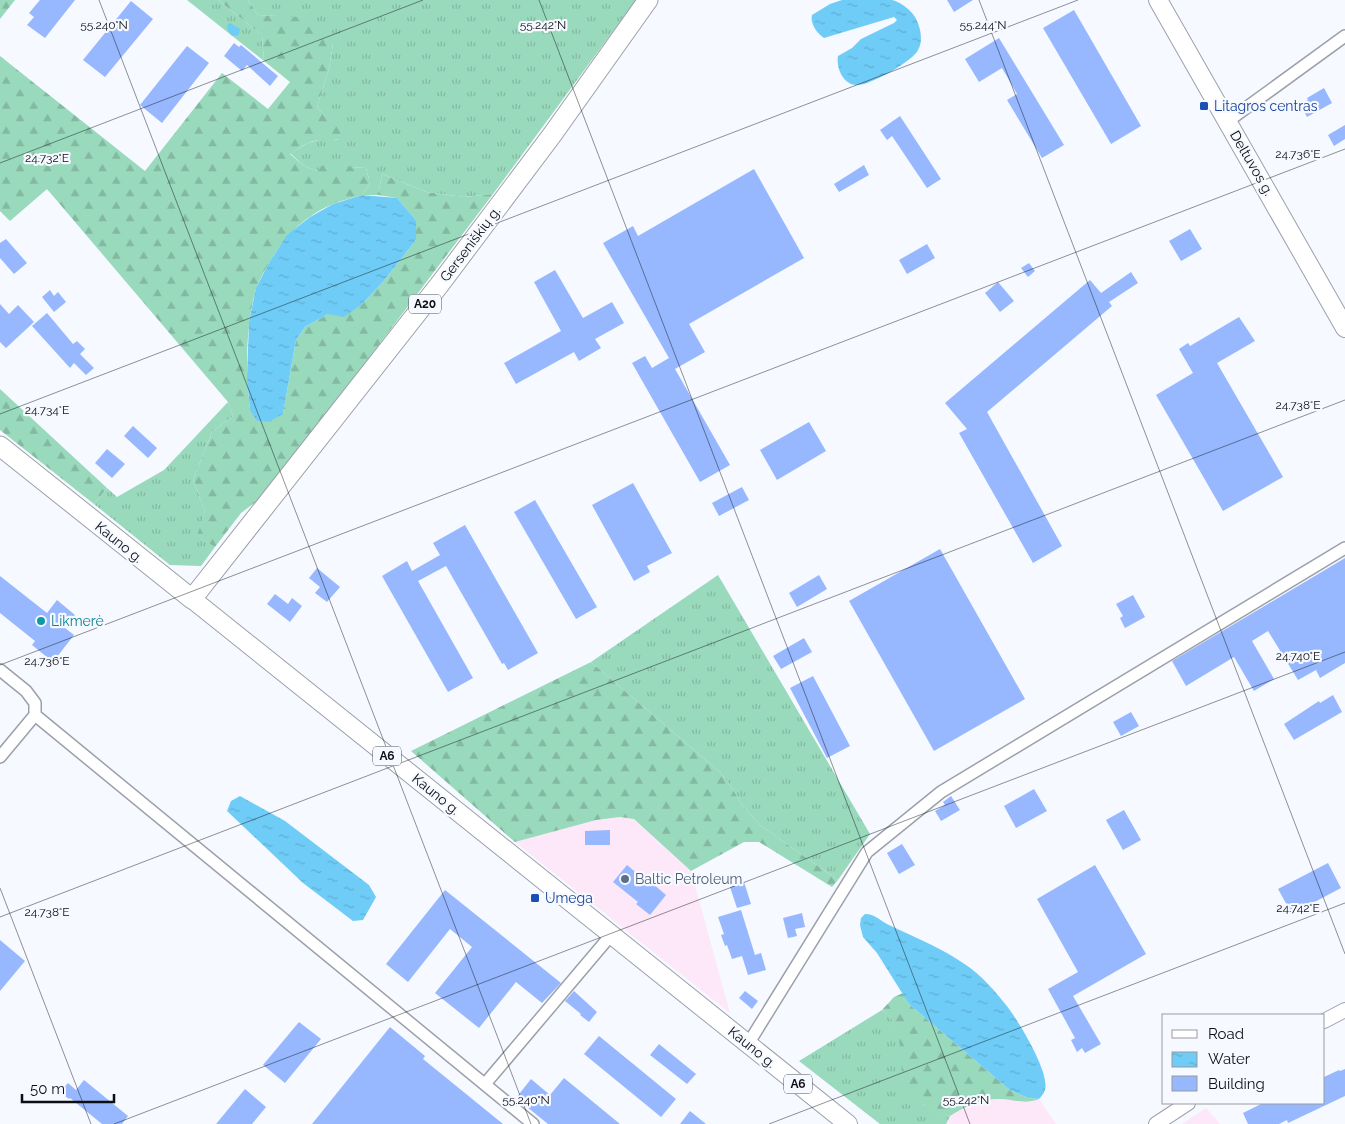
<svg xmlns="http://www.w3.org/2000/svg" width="1345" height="1124" font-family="Raleway,sans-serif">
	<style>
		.commercial { fill: #fce8f8 }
		.grass { fill: url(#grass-tufts) }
		.forest { fill: url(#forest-firs) }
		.water { fill: url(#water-ripples) }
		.building { fill: #97b8ff }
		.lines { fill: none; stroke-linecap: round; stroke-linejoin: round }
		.minor-casing { stroke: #9ca0aa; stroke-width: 14 }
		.tertiary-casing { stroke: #9ca0aa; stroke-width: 16 }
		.primary-casing { stroke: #9ca0aa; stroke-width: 20 }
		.trunk-casing { stroke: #9ca0aa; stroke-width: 21 }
		.minor { stroke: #fff; stroke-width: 11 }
		.tertiary { stroke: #fff; stroke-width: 14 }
		.primary { stroke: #fff; stroke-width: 18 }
		.trunk { stroke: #fff; stroke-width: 19 }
		.ticks { fill: none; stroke: #0d0f12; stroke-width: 1; stroke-opacity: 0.45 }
		.transit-dot { fill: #1a4fb4; stroke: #f6f9ff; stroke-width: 2 }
		.culture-dot { fill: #0f9aa8; stroke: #f6f9ff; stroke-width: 2 }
		.service-dot { fill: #5c6f8a; stroke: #f6f9ff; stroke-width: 2 }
		.labels { text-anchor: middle; stroke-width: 4.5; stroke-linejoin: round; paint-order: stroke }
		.shield { fill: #f6f9ff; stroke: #535559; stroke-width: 1 }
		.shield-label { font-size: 12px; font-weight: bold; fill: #0d0f12 }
		.transit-label { font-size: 14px; fill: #164399; stroke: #f6f9ff; text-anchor: start }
		.street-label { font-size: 14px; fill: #0d0f12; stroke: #f6f9ff }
		.culture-label { font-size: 14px; fill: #0d838f; stroke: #f6f9ff; text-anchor: start }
		.service-label { font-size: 14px; fill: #4e5e75; stroke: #f6f9ff; text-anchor: start }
		.ticks-label { font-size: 12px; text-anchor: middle; fill: #0d0f12; stroke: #f6f9ff; stroke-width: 4.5; stroke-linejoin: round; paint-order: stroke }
	</style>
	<defs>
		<pattern id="grass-tufts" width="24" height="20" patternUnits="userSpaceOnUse" patternTransform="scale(1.25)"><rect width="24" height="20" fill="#99d9bc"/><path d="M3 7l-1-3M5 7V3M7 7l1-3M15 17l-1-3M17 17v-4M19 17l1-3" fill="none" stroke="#83b9a1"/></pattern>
		<pattern id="forest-firs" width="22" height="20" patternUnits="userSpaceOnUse" patternTransform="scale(1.25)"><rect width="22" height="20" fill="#99d9bc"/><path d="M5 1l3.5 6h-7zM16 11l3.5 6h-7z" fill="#83b9a1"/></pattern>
		<pattern id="water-ripples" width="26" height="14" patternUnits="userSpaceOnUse" patternTransform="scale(1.25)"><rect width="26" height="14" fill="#6fccf7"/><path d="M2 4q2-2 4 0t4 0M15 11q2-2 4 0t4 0" fill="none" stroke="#5faed3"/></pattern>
	</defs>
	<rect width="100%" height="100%" fill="#f6f9ff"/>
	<path class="commercial" d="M620,817L634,819L691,871L730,1013L515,842L596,820Z
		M997,1099L1030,1102L1039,1099L1056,1124H946L950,1116L963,1107L985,1100Z
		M1206,1108L1220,1124H1182Z"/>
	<path class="grass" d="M187,0H218L262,35L264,61Z
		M248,0H636L493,194L464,197L426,192L382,174L378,195H362L370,183L366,168L350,167L317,171L304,166L290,153L308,143L325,138L340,140L325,116L317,107L329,69L333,44L277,16L258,15Z
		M228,402L233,416L212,432L193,480L205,511L198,536L215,547L201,566L170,565L94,504L107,488L117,497L164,470Z
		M718,575L870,834L838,880L761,826L743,806L730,785L720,772L591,662Z
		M882,1010C905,1025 901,1059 903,1084L923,1105L950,1116L946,1124H880L799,1061Z"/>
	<path class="forest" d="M0,0H15L0,19Z
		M218,0H248L258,15L299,17L321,26L333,44L329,69L317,107L325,116L338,114L343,124L340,140C319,137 308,141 290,154L304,166L317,171L327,161L346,160L350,167L366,168L370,183L362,195C353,198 342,200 333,204C300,218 280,241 264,272C261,278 258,283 256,289C245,328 246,370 250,410L283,414L296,340L305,327L328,314L362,304L382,283L416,240V220L397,198L378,195L382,174L426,192L464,197L493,194L265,495L241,513L215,547L197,536L205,511L193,480L212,432L233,416L228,402L47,189L10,221L0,211V56L145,171L222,73L268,109L290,82L264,61L262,35Z
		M0,389L107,488L94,504L0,430Z
		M591,662L720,772L730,785L743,806L761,826L838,880L832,887L759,842H744L691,871L634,819L620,817L596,820L515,842L411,751Z
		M903,993L909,1004L1010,1090L1026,1097L1039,1099C1025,1105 1013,1099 999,1099C981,1099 965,1106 950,1116C935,1111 916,1104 906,1091C902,1086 902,1079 902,1073C900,1050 902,1024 882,1010L894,997Z"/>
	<path class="water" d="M842,0C858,0 876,0 892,0C901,2 914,12 917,21C921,30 923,41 918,50C913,61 868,87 856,85C843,84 836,68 838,56L852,48L861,39L894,23L897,20L894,17L824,38C817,33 810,24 812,15L830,4Z
		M230,23L240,29L239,35L232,36L228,31L227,25Z
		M362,195L397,198L416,220V240L382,283L362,304L344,317L328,314L305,327L296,340L283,414L270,421H257L250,410L247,378L249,322L256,288L270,261L287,235L310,217L333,204Z
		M240,796L285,821L369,885L376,897L363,920L353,921L303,883L227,811L231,801Z
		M865,914C876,914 881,922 891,926C917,938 943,949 966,965C981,975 995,991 1006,1005C1018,1020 1050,1072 1045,1090C1044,1093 1041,1097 1039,1099L1026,1097L1010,1090L909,1004L877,953L863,937L860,925L861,918Z"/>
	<path class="building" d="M40,0H75L45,38L27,25L34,17L29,13Z
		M947,0H973L954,12Z
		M131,1L153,19L105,77L83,60Z
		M1074,10L1141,126L1111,144L1043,28Z
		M999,38L1064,145L1042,158L1007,100L1017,94L1002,68L979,82L965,59Z
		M234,43L239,47L241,45L278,76L270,86L247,65L242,71L224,56Z
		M187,46L209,63L162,123L140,105Z
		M1324,88L1332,103L1307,117L1300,104L1308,100L1307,98Z
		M900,116L941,179L927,188L892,136L887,140L880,130Z
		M1345,125V139L1334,146L1328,135Z
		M864,165L869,175L839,192L834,184Z
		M754,169L804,258L689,324L705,352L675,369L730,465L700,482L632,363L645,356L652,368L669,358L603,243L633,226L638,236Z
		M1190,229L1202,249L1181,261L1169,241Z
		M6,239L27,263L14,274L0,258V243Z
		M927,244L935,258L907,274L899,260Z
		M1029,263L1035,271L1028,277L1021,268Z
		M555,270L583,318L612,302L624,323L595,339L601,348L579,361L574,352L516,384L504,363L561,331L534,282Z
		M1131,272L1138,283L1109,302L1112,306L987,412L1062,546L1033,563L959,433L967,429L945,403L1090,280L1101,293Z
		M998,282L1014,301L1000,312L985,293Z
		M50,290L54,296L58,292L66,302L54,312L42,297Z
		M0,304L9,314L18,305L34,322L6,348L0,342Z
		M47,313L73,344L77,341L85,349L80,354L94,368L86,375L74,363L70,368L32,326Z
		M1239,317L1255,341L1217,363L1283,477L1223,511L1156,395L1193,373L1179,349L1188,343L1190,346Z
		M809,422L826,451L777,480L760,450Z
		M133,426L157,448L148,458L124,436Z
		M107,449L125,464L112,478L95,463Z
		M633,483L672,553L647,566L650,572L634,581L592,505Z
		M742,487L749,500L719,516L712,503Z
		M535,500L597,607L576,619L514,512Z
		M465,525L538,653L508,670L504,663L502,664L446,566L418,581L473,678L448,692L382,576L407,561L412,571L440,555L433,543Z
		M940,549L1025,699L934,751L849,601Z
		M1345,558V663L1320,678L1316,670L1298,680L1268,631L1252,641L1274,679L1254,691L1234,657L1186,686L1172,661Z
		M317,568L340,587L327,602L315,593L320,587L309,578Z
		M819,575L827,589L797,607L789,593Z
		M0,576L47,613L57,600L75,615L65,628L74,635L53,662L32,645L35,641L0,613Z
		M275,594L288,604L292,598L302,606L290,622L267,604Z
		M1133,595L1145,617L1125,628L1120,618L1123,616L1116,604Z
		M804,638L812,652L781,669L773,656Z
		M813,676L850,746L827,758L790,688Z
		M1333,695L1342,712L1294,740L1284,724L1319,701L1320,703Z
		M1131,712L1139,726L1121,736L1113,722Z
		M1034,789L1047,811L1016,828L1004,806Z
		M951,796L960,810L941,821L935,811L945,805L943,802Z
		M1124,810L1141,840L1123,850L1106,820Z
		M610,830V845H585V831Z
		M902,844L915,865L899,874L887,853Z
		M1328,863L1341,888L1292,914L1278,889Z
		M627,865L651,885L653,884L666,895L650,915L636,904L638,902L613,882Z
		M1095,865L1146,954L1073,996L1101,1044L1085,1053L1082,1048L1077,1052L1071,1040L1075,1038L1048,989L1078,972L1037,899Z
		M744,882L751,904L737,908L730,887Z
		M445,890L561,983L542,1003L516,982L479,1028L435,993L472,947L450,929L408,982L386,964Z
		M741,910L755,955L761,953L766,970L748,975L742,956L732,959L727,945L725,946L721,935L724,934L718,917Z
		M802,913L805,927L795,929L797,936L788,938L783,918Z
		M0,940L25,961L0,991Z
		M574,991L597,1012L589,1022L580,1015L581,1014L565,1001Z
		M745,991L758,1001L752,1009L739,998Z
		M299,1022L321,1039L285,1083L263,1065Z
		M390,1027L425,1056L423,1059L503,1124H312Z
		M599,1036L676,1099L661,1117L584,1054Z
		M659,1044L696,1074L687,1084L650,1055Z
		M1345,1069V1096L1288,1123L1287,1120L1279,1124H1248L1243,1113L1263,1103H1324V1077L1339,1070L1340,1071Z
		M564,1078L620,1124H548L516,1098L531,1079L550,1095Z
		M84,1080L128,1116L122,1124H102L70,1098L69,1099L60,1092L68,1083L76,1090Z
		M245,1089L266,1107L252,1124H216Z
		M690,1111L706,1124H680Z"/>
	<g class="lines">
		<g class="minor-casing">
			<path id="minor" d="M1228,121L1345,36
				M0,670L26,691L35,703V715L0,757
				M35,715L533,1124
				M748,1044L867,852L941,792L1345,548
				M485,1084L611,935"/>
		</g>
		<g class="tertiary-casing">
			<path id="tertiary" d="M1324,1021L1345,1010
				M1156,1124L1188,1103"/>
		</g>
		<g class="primary-casing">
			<path id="primary" d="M1158,0L1345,328
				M192,599L848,1124"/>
		</g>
		<g class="trunk-casing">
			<path id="trunk" d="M0,446L192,599L440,284L552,135L648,0"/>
		</g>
		<use href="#minor" class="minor"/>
		<use href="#tertiary" class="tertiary"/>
		<use href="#primary" class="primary"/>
		<use href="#trunk" class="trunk"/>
	</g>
	<path class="ticks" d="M99,0L531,1124M539,0L970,1124M979,0L1345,954M0,163L423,0M0,414L1078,0M0,665L1345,149M0,888L91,1124M0,917L1345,400M114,1124L1345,652M769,1124L1345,903"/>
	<g class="transit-dot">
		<rect x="1199" y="101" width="10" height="10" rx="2.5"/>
		<rect x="530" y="893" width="10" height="10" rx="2.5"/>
	</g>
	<circle class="culture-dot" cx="41" cy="621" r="5"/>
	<circle class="service-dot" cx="625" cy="879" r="5"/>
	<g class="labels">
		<g class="shield">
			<rect x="409" y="294.5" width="32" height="19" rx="4"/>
			<rect x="373" y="746.5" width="28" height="19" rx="4"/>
			<rect x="784" y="1074.5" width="28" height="19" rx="4"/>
		</g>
		<g class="shield-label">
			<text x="425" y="308">A20</text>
			<text x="387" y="760">A6</text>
			<text x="798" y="1088">A6</text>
		</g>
		<g class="transit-label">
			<text x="1214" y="111">Litagros centras</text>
			<text x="545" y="903">Umega</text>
		</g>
		<g class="street-label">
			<text transform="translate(1252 163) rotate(60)" y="5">Deltuvos g.</text>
			<text transform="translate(470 244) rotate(-53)" y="5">Gerseniškių g.</text>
			<text transform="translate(119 542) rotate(39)" y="5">Kauno g.</text>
			<text transform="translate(436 794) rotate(39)" y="5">Kauno g.</text>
			<text transform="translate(752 1047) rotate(39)" y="5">Kauno g.</text>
		</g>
		<g class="culture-label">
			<text x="51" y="626">Likmerė</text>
		</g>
		<g class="service-label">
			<text x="635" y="884">Baltic Petroleum</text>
		</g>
	</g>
	<g class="ticks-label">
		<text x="104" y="29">55.240°N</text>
		<text x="543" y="29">55.242°N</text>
		<text x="983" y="29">55.244°N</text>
		<text x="1298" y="158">24.736°E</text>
		<text x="47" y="162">24.732°E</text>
		<text x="1298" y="409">24.738°E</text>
		<text x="47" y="414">24.734°E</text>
		<text x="1298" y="660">24.740°E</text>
		<text x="47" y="665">24.736°E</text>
		<text x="1298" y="912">24.742°E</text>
		<text x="47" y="916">24.738°E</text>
		<text x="526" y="1104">55.240°N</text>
		<text x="966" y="1104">55.242°N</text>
	</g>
	<rect x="1162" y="1014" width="162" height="90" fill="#f6f9ff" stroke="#999ba0"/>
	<rect x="1172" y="1030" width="25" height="8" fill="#ffffff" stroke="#999ba0"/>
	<text x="1208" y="1039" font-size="15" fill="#0d0f12">Road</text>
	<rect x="1172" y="1052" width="25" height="15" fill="url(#water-ripples)" stroke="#999ba0"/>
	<text x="1208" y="1064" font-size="15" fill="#0d0f12">Water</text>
	<rect x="1172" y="1076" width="25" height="15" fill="#97b8ff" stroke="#999ba0"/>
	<text x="1208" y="1089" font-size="15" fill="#0d0f12">Building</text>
	<path d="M22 1094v8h92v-8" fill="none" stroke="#0d0f12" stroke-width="2.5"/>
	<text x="30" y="1094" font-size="15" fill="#0d0f12" stroke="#f6f9ff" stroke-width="4" paint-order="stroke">50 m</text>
</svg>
